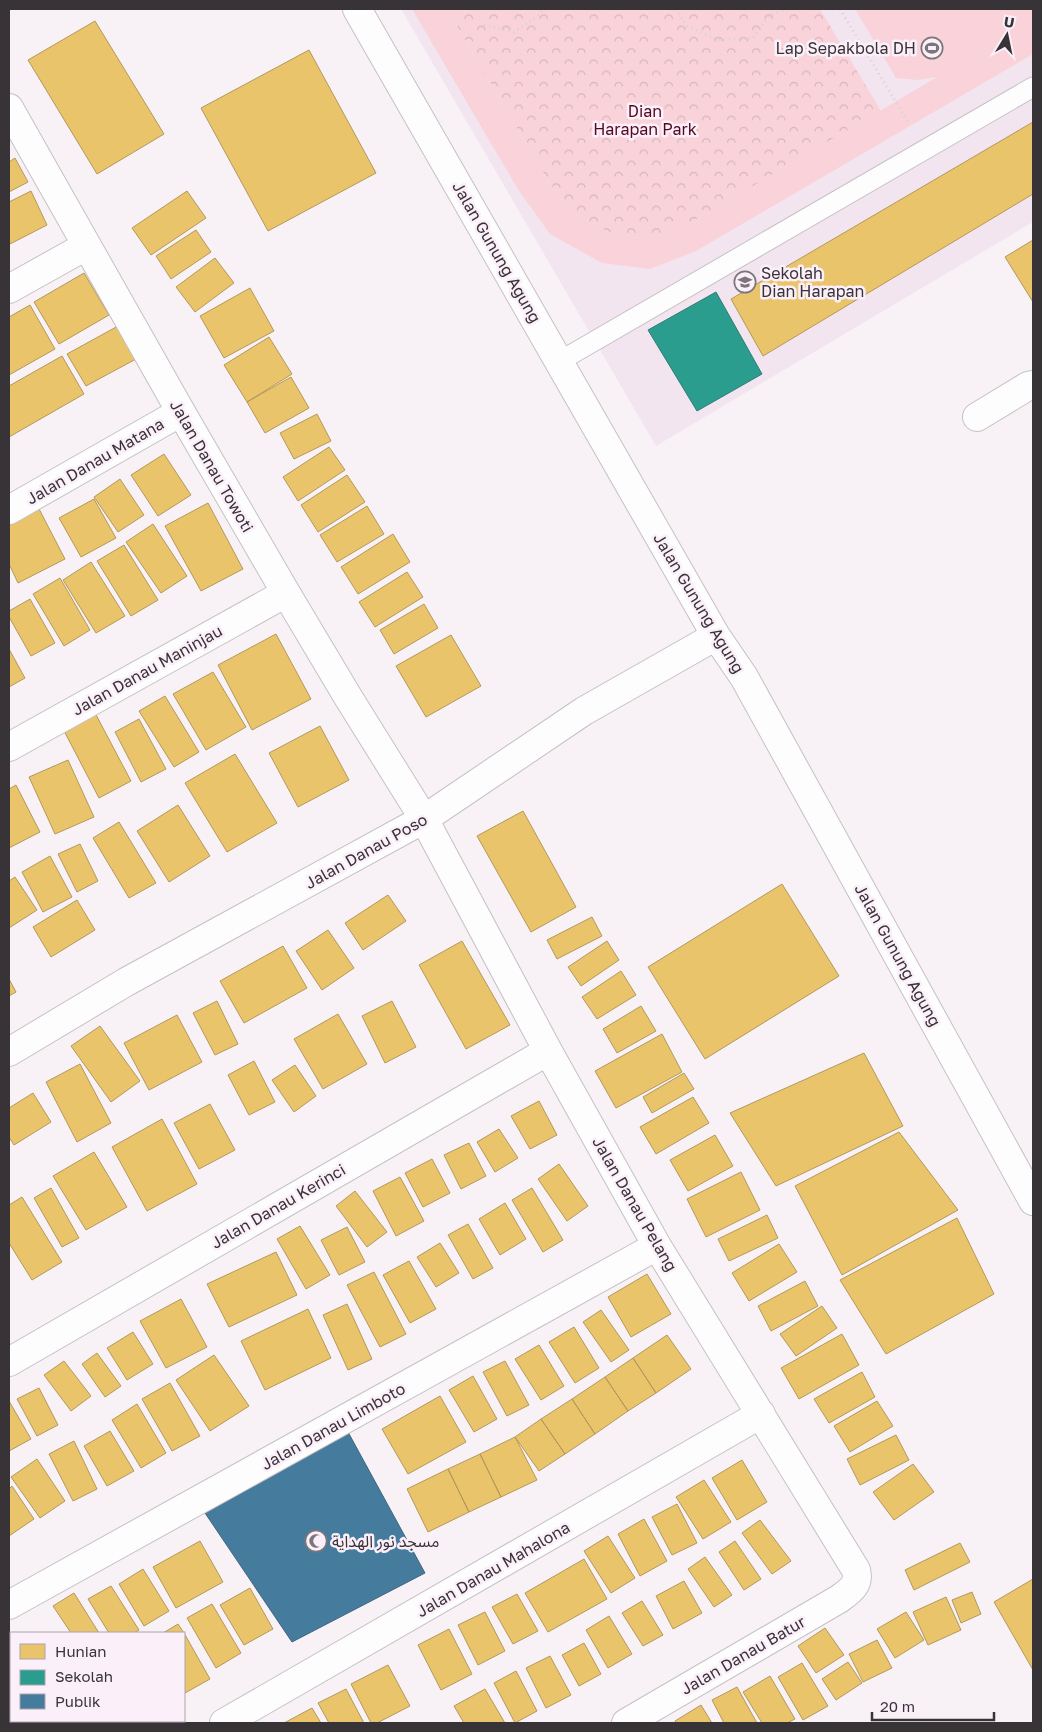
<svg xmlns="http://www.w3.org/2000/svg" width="1042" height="1732" font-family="'Golos Text','Noto Sans Arabic',sans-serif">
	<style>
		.built { fill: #f2e5f0 }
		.park { fill: url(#park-crowns) }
		.pitch { fill: #f9d3d9 }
		.homes { fill: #e9c46a; stroke: #b4985b }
		.schools { fill: #2a9d8f; stroke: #2e7d75 }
		.public { fill: #457b9d; stroke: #41657e }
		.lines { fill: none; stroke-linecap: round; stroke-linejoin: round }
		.service-casing { stroke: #c5c0c4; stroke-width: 21 }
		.minor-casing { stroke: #c5c0c4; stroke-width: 30 }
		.path { stroke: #d4d2d4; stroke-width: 3; stroke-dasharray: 1 4; stroke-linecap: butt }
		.service { stroke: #fefdfe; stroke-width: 19 }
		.minor { stroke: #fefdfe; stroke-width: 28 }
		.labels { text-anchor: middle; stroke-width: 5; stroke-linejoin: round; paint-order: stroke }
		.poi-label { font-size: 16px; fill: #383337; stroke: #fbeff9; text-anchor: start }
		.park-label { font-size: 16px; fill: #55081e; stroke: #fbeff9 }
		.street-label { font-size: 16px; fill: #383337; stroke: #fbeff9 }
	</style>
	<defs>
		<pattern id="park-crowns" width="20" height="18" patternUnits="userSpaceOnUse" patternTransform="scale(1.25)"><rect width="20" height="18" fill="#f9d3d9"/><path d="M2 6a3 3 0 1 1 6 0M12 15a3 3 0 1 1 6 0" fill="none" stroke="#d6b6bb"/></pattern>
	</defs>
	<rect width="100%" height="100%" fill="#f8f2f7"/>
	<path class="built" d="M401,9H1033V222L656,446Z"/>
	<path class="park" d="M447,9H820L881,111L689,224L649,240L609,232L577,216L550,184Z"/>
	<path class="pitch" d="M412,9H447L550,184L577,216L609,232L649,240L689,224L937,77L917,80L896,78L855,9H1033V54L696,251L650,269L602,263L550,234L519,191Z"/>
	<path class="homes" d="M95,21L164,134L97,174L28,60Z
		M309,50L376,173L268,231L201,108Z
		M1033,122V194L763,356L731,299Z
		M15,158L28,182L9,192V162Z
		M31,191L47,225L10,244L9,240V202Z
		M187,191L206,218L151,255L132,228Z
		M196,230L211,252L171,279L156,256Z
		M1033,240V302L1005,257Z
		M215,258L234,283L195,312L176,287Z
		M84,273L109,315L59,344L34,302Z
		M250,288L274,331L224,358L200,316Z
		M30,305L55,349L9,375V317Z
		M118,326L136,359L86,386L67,354Z
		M269,337L292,374L247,402L224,365Z
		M62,356L84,394L9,437V386Z
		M291,377L309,408L265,433L247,402Z
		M317,414L331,441L294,459L280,433Z
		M329,447L345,470L298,501L283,477Z
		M164,454L191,495L158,516L131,475Z
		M347,475L365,502L318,532L301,505Z
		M120,479L144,515L118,532L94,497Z
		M94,499L116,538L81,557L59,518Z
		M208,503L243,569L201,591L165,526Z
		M37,505L65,559L18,583L9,564V520Z
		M367,506L384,534L337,562L320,535Z
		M153,524L187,576L161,593L126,542Z
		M393,534L410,562L358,594L341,567Z
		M124,545L158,600L131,616L97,561Z
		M91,562L125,616L96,633L63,580Z
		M407,572L423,597L375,627L359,602Z
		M60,578L90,630L64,646L33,594Z
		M30,599L55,643L31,656L9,617V611Z
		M424,604L438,628L394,654L380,630Z
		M276,634L311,699L252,730L218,665Z
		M451,635L481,686L426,717L396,666Z
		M9,649L25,678L9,687Z
		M213,672L246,727L206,750L173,694Z
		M165,696L199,752L174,767L139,711Z
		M94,711L131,781L99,798L62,727Z
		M139,719L166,769L141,782L115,732Z
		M320,726L349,780L298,807L269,753Z
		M235,754L277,823L227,852L185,783Z
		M68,760L94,817L55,834L29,777Z
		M16,785L40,832L9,848V789Z
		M178,805L210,856L169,882L137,831Z
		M523,811L576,907L531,932L477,836Z
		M119,822L156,883L129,898L93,838Z
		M80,844L98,881L77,892L58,854Z
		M50,856L72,897L43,912L22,872Z
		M15,877L37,910L9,928V881Z
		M782,884L839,976L705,1059L648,967Z
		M388,895L406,921L363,950L345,923Z
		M77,900L95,930L51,957L33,927Z
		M592,917L602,936L557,959L547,940Z
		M328,930L354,968L322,990L296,951Z
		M462,941L510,1025L466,1049L419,965Z
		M607,941L619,960L581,986L568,967Z
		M283,946L307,988L244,1023L220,981Z
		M621,971L636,995L597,1019L582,997Z
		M9,979L16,992L9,996Z
		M217,1001L238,1044L215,1055L193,1013Z
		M392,1001L416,1047L385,1063L362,1016Z
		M641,1006L656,1031L617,1053L603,1029Z
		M338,1014L367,1064L323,1089L294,1039Z
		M177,1015L202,1062L149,1090L124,1043Z
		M100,1026L140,1081L111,1102L71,1046Z
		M662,1034L682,1072L616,1108L595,1071Z
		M864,1053L903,1126L776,1186L730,1113Z
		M254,1061L275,1102L249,1115L228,1075Z
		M80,1064L111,1123L77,1142L46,1082Z
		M295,1065L316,1096L294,1112L272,1080Z
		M684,1073L694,1089L652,1113L643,1097Z
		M33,1093L51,1122L14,1145L9,1137V1108Z
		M693,1097L709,1123L656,1154L640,1127Z
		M539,1101L557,1135L530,1149L511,1116Z
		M210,1104L235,1150L199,1169L174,1123Z
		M162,1119L197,1184L147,1211L112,1147Z
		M499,1129L518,1158L495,1172L477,1142Z
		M899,1132L958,1210L842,1275L795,1186Z
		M715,1135L733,1166L688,1191L670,1160Z
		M469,1143L486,1176L461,1189L444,1155Z
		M94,1152L127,1207L86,1230L53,1176Z
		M432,1159L450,1193L423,1207L405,1173Z
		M559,1164L588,1206L567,1221L538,1179Z
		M741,1172L760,1210L706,1237L687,1199Z
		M400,1177L424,1221L396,1236L373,1191Z
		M51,1188L79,1238L62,1247L34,1198Z
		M532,1188L563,1240L543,1252L512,1200Z
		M355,1191L387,1232L367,1247L336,1206Z
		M22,1197L62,1262L32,1280L9,1243V1205Z
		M505,1203L526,1239L500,1255L479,1219Z
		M767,1215L778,1238L729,1261L718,1239Z
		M957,1218L994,1294L886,1354L840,1280Z
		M468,1224L493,1268L473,1279L448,1235Z
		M300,1226L330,1275L306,1289L277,1239Z
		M347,1227L365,1262L339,1275L321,1240Z
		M440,1243L459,1273L436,1287L417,1257Z
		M779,1244L797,1272L749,1301L732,1273Z
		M276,1252L297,1295L229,1327L207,1284Z
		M409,1261L436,1309L410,1323L383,1275Z
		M374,1272L406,1334L380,1347L347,1285Z
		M647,1274L671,1314L631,1337L608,1297Z
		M805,1281L818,1306L771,1331L758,1306Z
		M181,1299L207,1347L166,1368L140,1321Z
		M347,1304L372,1359L348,1370L323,1315Z
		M822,1306L837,1328L796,1356L780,1334Z
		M308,1309L331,1358L265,1390L241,1341Z
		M601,1310L629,1350L611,1362L583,1322Z
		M574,1327L599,1368L575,1383L549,1342Z
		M133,1332L153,1364L127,1380L107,1348Z
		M842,1334L859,1365L799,1399L781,1368Z
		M667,1335L691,1369L656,1393L633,1358Z
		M539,1345L564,1386L541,1400L515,1359Z
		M97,1353L121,1386L105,1397L82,1364Z
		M214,1355L249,1406L210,1431L176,1380Z
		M633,1358L656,1393L628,1411L605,1377Z
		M64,1361L91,1396L71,1411L44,1375Z
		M505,1361L529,1405L507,1416L483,1372Z
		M862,1372L875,1397L829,1423L814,1399Z
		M473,1376L497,1419L474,1432L449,1390Z
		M605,1377L628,1411L595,1434L572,1399Z
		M170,1383L200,1436L172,1451L142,1399Z
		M39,1388L58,1425L37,1436L17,1399Z
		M440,1396L466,1442L408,1474L382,1429Z
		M572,1399L595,1434L565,1454L541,1419Z
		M9,1401L31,1439L9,1451Z
		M877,1401L893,1426L850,1452L834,1426Z
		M137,1404L166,1453L141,1468L112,1420Z
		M541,1419L565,1454L539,1471L515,1437Z
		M110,1431L134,1471L107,1486L84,1446Z
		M896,1435L909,1460L860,1485L847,1459Z
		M515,1437L537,1480L501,1497L480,1454Z
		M74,1441L97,1489L73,1501L49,1454Z
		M480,1454L501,1497L469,1512L448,1469Z
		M37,1459L65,1501L40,1518L11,1477Z
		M742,1460L767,1502L737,1520L712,1478Z
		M913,1464L934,1492L894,1520L873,1492Z
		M448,1469L469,1512L428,1532L407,1489Z
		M704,1480L731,1522L703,1539L676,1497Z
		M12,1486L34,1519L9,1536V1489Z
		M677,1504L697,1543L672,1555L652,1517Z
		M644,1519L667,1561L640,1576L618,1534Z
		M760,1520L791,1561L772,1574L742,1533Z
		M608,1536L635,1578L611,1593L584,1551Z
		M200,1541L223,1582L176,1608L153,1567Z
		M735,1541L761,1579L744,1590L719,1552Z
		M960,1543L970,1562L914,1590L905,1570Z
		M705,1557L732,1595L714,1607L688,1569Z
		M584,1559L607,1599L548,1632L525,1593Z
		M143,1569L169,1611L144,1626L119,1584Z
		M1033,1579V1670L994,1602Z
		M684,1581L702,1613L673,1629L656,1596Z
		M111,1586L139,1630L134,1633H109L88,1599Z
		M250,1588L273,1629L244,1645L220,1605Z
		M972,1592L981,1614L961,1623L952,1600Z
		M74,1593L99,1633H71L53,1606Z
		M517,1594L538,1631L513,1644L492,1607Z
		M946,1597L961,1630L928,1645L913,1612Z
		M642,1601L663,1635L643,1646L622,1613Z
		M212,1604L241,1653L216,1668L187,1618Z
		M485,1612L505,1651L478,1665L458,1625Z
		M906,1612L924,1640L895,1658L877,1629Z
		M609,1616L632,1654L608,1668L586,1630Z
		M178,1624L184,1633H163Z
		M825,1628L844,1655L816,1673L798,1646Z
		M449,1629L472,1674L441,1690L418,1645Z
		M184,1633L210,1679L185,1693L184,1692Z
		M877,1640L892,1668L863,1682L849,1654Z
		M584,1643L601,1674L579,1686L562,1655Z
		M550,1656L571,1695L546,1708L526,1668Z
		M848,1662L862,1683L836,1700L822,1679Z
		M802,1663L828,1706L803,1720L778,1677Z
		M388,1665L410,1706L377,1723H371L351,1684Z
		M516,1671L537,1711L515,1723L494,1683Z
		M770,1676L795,1719L787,1723H762L743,1692Z
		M737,1687L757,1723H724L712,1700Z
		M346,1689L364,1723H329L318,1703Z
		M485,1689L505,1723H464L454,1706Z
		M9,1702L11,1706V1721H20L22,1723H9Z
		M701,1705L712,1723H676L675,1721Z
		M312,1708L321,1723H284Z
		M47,1721H80L76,1723H48Z"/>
	<path class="schools" d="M716,292L762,374L697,411L648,330Z"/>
	<path class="public" d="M348,1432L425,1573L292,1642L203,1510Z"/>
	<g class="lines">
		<g class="service-casing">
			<path id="service" d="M560,361L1033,87"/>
		</g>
		<g class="minor-casing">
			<path id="minor" d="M357,9L716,636L744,677L1033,1201
				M9,108L181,412L286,593L348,697L424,819L548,1051L657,1246L856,1570C860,1585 850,1591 839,1599L626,1723
				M9,289L86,246
				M977,417L1028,386L1033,385
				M9,510L181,412
				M9,747L286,593
				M9,1052L126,982L424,819L584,711L716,636
				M9,1362L548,1051
				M9,1605L657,1246
				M224,1723L761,1414"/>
		</g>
		<path class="path" d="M676,9L687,26L718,40L753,38L769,16L785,9
			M840,9L909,124
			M484,25L514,32L539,15L543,9"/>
		<use href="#service" class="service"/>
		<use href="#minor" class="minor"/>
	</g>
	<defs>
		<g id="stadium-ring" transform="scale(1.125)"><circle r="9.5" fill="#fbeff9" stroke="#7b767a" stroke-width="1.5"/><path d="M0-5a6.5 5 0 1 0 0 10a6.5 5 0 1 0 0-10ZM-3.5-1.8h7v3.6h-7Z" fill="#7b767a"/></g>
		<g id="school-ring" transform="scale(1.125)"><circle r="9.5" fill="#fbeff9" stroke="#7b767a" stroke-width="1.5"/><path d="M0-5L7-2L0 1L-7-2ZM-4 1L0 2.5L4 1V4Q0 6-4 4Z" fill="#7b767a"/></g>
		<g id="mosque-ring" transform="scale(1.125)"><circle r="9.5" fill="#fbeff9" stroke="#7b767a" stroke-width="1.5"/><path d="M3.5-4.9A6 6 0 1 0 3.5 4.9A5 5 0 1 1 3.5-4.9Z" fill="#7b767a"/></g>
	</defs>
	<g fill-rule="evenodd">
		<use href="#stadium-ring" x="932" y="48"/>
		<use href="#school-ring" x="745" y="282"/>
		<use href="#mosque-ring" x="316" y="1541"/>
	</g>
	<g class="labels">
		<g class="poi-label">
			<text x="916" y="54" text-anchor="end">Lap Sepakbola DH</text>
			<text x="761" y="279">Sekolah<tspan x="761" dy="18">Dian Harapan</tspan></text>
			<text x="332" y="1547">مسجد نور الهداية</text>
		</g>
		<g class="park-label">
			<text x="645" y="117">Dian<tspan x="645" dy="18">Harapan Park</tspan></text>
		</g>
		<g class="street-label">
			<text transform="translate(497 252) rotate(60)" y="6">Jalan Gunung Agung</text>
			<text transform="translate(95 461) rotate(-30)" y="6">Jalan Danau Matana</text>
			<text transform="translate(212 466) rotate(60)" y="6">Jalan Danau Towoti</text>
			<text transform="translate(699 603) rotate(59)" y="6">Jalan Gunung Agung</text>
			<text transform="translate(147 670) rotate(-29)" y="6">Jalan Danau Maninjau</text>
			<text transform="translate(366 851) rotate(-29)" y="6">Jalan Danau Poso</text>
			<text transform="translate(898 955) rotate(61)" y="6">Jalan Gunung Agung</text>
			<text transform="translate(635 1204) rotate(60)" y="6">Jalan Danau Pelang</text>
			<text transform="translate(278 1206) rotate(-30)" y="6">Jalan Danau Kerinci</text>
			<text transform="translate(333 1426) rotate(-29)" y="6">Jalan Danau Limboto</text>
			<text transform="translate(493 1569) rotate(-30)" y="6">Jalan Danau Mahalona</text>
			<text transform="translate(743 1655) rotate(-30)" y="6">Jalan Danau Batur</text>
		</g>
	</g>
	<rect width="1042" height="1732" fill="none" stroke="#383337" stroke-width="20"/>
	<rect x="10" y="1632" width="175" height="90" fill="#fbeff9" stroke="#ada4ab"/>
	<rect x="20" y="1644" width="25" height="15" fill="#e9c46a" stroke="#ada4ab"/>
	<text x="55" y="1657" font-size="15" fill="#383337">Hunian</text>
	<rect x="20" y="1670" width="25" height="15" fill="#2a9d8f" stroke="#ada4ab"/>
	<text x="55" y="1682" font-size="15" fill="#383337">Sekolah</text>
	<rect x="20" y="1694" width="25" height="15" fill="#457b9d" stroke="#ada4ab"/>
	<text x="55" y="1707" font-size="15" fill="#383337">Publik</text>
	<g transform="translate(1007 35) rotate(10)" stroke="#fbeff9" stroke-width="4" paint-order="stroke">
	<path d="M0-4L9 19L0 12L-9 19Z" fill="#383337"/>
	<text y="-8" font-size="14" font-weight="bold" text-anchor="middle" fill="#383337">U</text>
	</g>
	<path d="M872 1712v8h122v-8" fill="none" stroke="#383337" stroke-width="2.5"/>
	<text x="880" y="1712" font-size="15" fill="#383337" stroke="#fbeff9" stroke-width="4" paint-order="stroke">20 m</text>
</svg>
